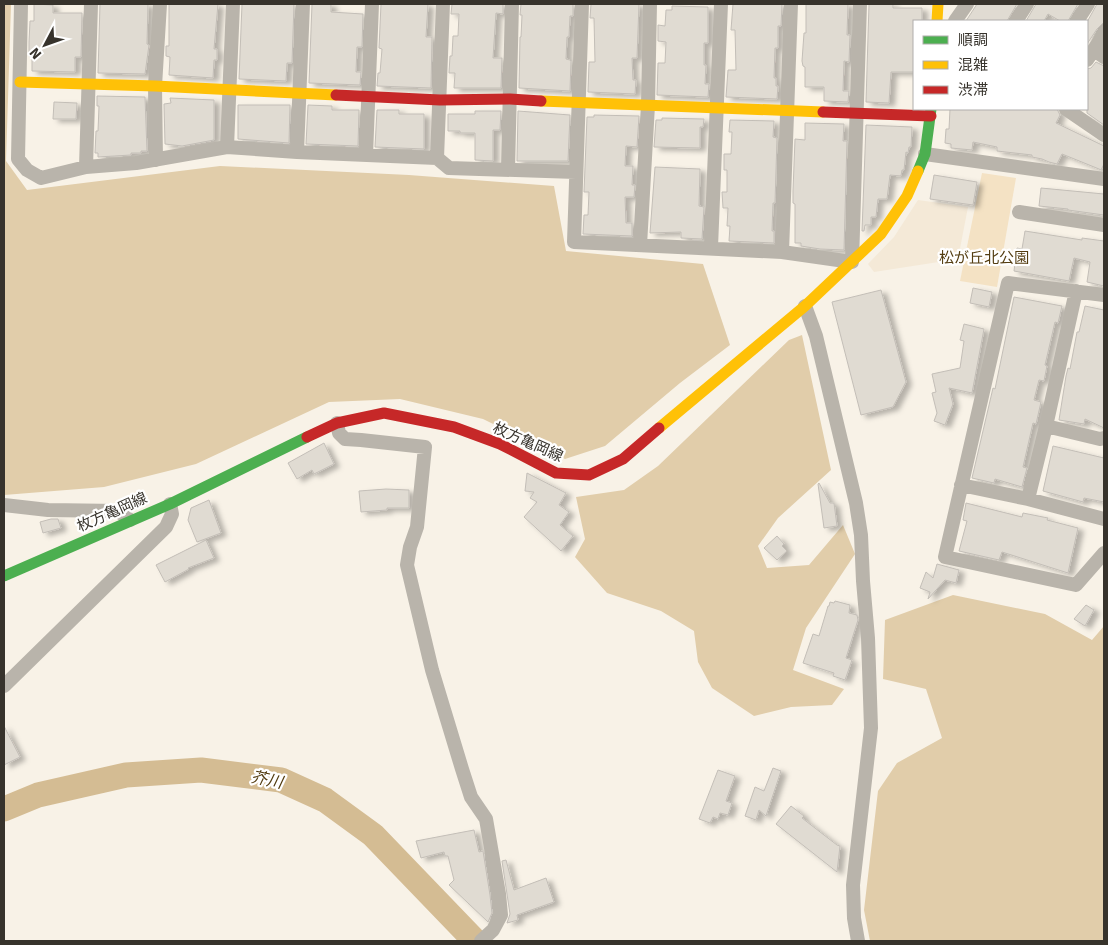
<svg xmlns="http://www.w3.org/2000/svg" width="1108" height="945" font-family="Signika,'Noto Sans JP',sans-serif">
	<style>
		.built { fill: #f4e9d7 }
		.green { fill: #f4e2c4 }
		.forest { fill: #e1cdaa }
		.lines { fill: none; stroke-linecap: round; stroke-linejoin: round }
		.river { stroke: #d4bc93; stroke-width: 25 }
		.building { fill: #e0dbd2; stroke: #c3beb7; filter: url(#shadow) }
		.street { stroke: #b9b4ab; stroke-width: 14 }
		.fast { stroke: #4caf50; stroke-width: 11 }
		.slow { stroke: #ffc107; stroke-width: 11 }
		.jam { stroke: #c62828; stroke-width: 11 }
		.labels { text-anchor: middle; stroke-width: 4.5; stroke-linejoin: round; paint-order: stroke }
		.park-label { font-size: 15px; fill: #543d11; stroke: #fff }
		.street-label { font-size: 15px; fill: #37332c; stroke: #fff }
		.water-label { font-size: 16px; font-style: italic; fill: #513a0e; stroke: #fff }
	</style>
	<defs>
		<filter id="shadow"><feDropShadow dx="5.5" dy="3" stdDeviation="2.5" flood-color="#0004"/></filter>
	</defs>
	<rect width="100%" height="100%" fill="#f8f2e7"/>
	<path class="built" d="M918,200L968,207L958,259L874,272L868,264L894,237Z"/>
	<path class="green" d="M982,173L1016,178L997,287L960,281Z"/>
	<path class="forest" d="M4,4H11L6,161L27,190L220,166L409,175L554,186L566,251L703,264L730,345L680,383L605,446L565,459L483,419L400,399L329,402L196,464L104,487L4,495Z
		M802,335L831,470L778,518L758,546L767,568L809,565L843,525L855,554L806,628L793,670L844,689L832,705L791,707L754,716L712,688L698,662L694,631L661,611L607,593L575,557L585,539L576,497L624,490L658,466L789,340Z
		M953,595L1045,614L1092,640L1104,626V941H870L864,910L878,791L897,763L942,738L926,689L883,679L885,620Z"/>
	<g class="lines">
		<path class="river" d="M4,809L38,795L126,775L201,770L281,780L325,800L373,835L475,941"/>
	</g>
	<path class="building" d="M34,4L53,5V13H82L81,57H75V72L32,71V56H29V42L30,21H34Z
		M100,4H148L147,44L149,45L145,74L98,73Z
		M169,4H218L214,49H217V60H214L213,78L169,75L170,57L166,56V46H169Z
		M242,4H294L292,63H287L286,81L239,79Z
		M312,4H331V12L363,14L362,47H357L356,72H361L360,85L309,83Z
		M381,4H428L426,37H432L431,88L377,86L378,73H380L382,49L379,48Z
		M452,4H503V14L496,13L493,58H502L501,88H454L455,73H449L450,56H452L453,36H458L459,14H451Z
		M521,4H573V16H570L569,37H567L566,59L570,60L571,61L570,91L519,88L520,37H521L522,15H520Z
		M591,4H639L637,58H632L633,80H636L635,94L588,92L589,62H595L594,18H590Z
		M733,4H782L781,26H778V48H775L774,78H776V86H778L777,99L726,97L728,70H736L735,30H731Z
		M806,4H848L847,35H850L849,62L844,61L843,91H849L848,102L824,101V87H805V67L803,66L802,61L804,33H806Z
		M869,4H893V8H922V21H914V72H891L889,103L866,102Z
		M977,4H1017L1007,21H966Z
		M1036,4H1078L1068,21H1060L1048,14L1044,21H1026Z
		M1097,4H1104V22L1097,29L1087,44V22Z
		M672,6L708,7V43H704V65H706L705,84H709L708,97L657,95L658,63H665L666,42L658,41V25L665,26L666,10H672Z
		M1096,62L1104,66V125L1087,113V69L1091,68Z
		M97,96L145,97L147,151H141V153H131V155L98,157V153H95L96,131H98L99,106H97Z
		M170,98L214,100V140L182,146L165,144L164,104L171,103Z
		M54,102L77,103L76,119H53Z
		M238,105H290L289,143L238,139Z
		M308,105L332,106V110H359L358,146L306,144Z
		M950,109H1057L1060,115L1056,123L1104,146V164L1101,170L1099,169L1062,154L1057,164L1049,162L1042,159L1032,157V155L997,151V147L973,142L972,150L951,148V144L945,143L946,129H949Z
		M377,110H399V114H424V149L375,147Z
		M475,111H501L500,130H493V161L475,160V133H460V131H448V114H475Z
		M518,111L570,115L568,161H517Z
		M594,115L639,116L637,147L626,146L625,166H633L632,185H635L634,197H625L626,223H632V236L583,234L584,215H588L589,192H584L587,117H594Z
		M662,118L704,119L703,127H700V148L654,147L656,120H662Z
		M730,120L774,121L773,137L777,138L775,203H773L772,231H774V243L729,241L730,226H727L728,208H723L722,192H727V170H724V154H731L732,132H729Z
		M805,123L844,124L843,141H847L844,250L820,249L801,246V243H795V204L793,203V191L795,139L805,140Z
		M866,125L912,127L911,147H909L908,153L906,152L904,170H902L901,176L890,175L887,199H878L876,217H871V225H865L864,231H862Z
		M655,167L700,169L699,206L704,207L702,239L681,238V232L650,233Z
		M934,175L977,182L973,205L930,199Z
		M1041,188L1104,194V215L1068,210V209L1039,206Z
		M1025,231L1082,240V238L1104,241V286L1087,282L1090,262L1074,258L1069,281L1014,271L1017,248L1022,249Z
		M973,288L992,292L989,307L970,303Z
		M881,290L906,382L893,407L861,415L832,302Z
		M1014,297L1062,306L1058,323L1055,322L1045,365L1047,366L1044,381L1039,380L1034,400L1041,402L1036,424L1033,423L1023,467L1027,468L1022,487L995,479L994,483L972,478L993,388L995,389Z
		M1085,306L1104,310V428L1085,419L1084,424L1059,420L1066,376L1068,368L1070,369L1077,332H1079Z
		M964,324L984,329L972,393L949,388L953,404L945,425L934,421L937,413L932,393L936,392L932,374L960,368L964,341L960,340Z
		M324,443L334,464L314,474L312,470L297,479L288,463Z
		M1053,446L1104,458V502L1084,498L1083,502L1043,491Z
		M527,473L566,493L559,505L569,512L560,525L573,536L561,551L524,517L537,502L530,498L534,492L525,491Z
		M819,483L830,503H834L837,526L824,528L818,484Z
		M386,489L409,490V508H387V510L361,512L359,491Z
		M209,500L221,533L197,542L188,520L191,508Z
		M966,503L1022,517L1023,513L1048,518L1047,520L1078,528L1068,573L1002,552L999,560L959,551L967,521L963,520Z
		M51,519H58L61,528L43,533L40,522Z
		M777,536L784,544L782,546L787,551L777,560L764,548Z
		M206,540L214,558L188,568L189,569L165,582L156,565Z
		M937,564L959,570L956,583L945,580L928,599L930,592L920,588L926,572L933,578Z
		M835,601L850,605L849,613L857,615L858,620L846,658L852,660L845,680L833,676L834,673L803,663L813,634L819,636L828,606H829L830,602L834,603Z
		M1086,605L1094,610L1085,626L1074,619Z
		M4,726L20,757L4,765Z
		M773,768L781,771L766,816L759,810L756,820L745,816L755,787L764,791Z
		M718,770L735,776L726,801L732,803L728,815L720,813L718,819L713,817L710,823L699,819Z
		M791,806L804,816L802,818L837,845L840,846L837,872L776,824Z
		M474,830L479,852L483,851L490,895L492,913L488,922L449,885L454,880L448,856H445L444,852L421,858L416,841Z
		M506,860L514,890L546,878L554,902L517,915L518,920L507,923L510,914L502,861Z"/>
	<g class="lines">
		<path class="street" d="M21,4L18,159L27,170L41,178L86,167L136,163L227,147L297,152L437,158L449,168L576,172
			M582,4L574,242L782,252L852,262L860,4
			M955,21L967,4
			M1016,21L1027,4
			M1077,21L1088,4
			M1094,50L1104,57
			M1087,60L1104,34
			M1066,109L1104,135
			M227,147L233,4
			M297,152L303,4
			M925,154L1104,179
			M366,155L372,4
			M437,158L443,4
			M156,160L155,86L160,4
			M86,167L91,4
			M508,169L512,4
			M1019,212L1104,225
			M640,245L648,105L650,4
			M711,247L721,4
			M782,252L791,4
			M1104,295L1008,283L945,557L1076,585L1104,553
			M805,306L816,336L856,503L861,535L863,581L868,638L871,728L853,885L854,918L858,941
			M337,423L339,433L345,439L361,440L425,447L417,527L410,547L407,565L432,670L462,769L471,797L486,819L499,894L501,915L493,930L481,941
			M1046,426L1100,439L1104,438
			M961,485L1028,499L1104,519
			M1028,499L1046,426L1076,291
			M4,505L48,510L118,511L130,520
			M4,686L166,527L172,514L170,504"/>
		<path class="fast" d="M918,171L925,154L931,109
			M4,576L170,504L307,437"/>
		<path class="slow" d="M937,21L938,4
			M20,82L155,86L336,95
			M541,101L823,112
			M659,428L805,306L881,234L907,196L918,171"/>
		<path class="jam" d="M336,95L440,100L510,99L541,101
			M823,112L931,116
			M307,437L337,423L384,413L454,427L500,444L556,473L589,475L623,459L659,428"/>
	</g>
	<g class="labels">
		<g class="park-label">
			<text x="984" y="263">松が丘北公園</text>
		</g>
		<g class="street-label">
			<text transform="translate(528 442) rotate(24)" y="5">枚方亀岡線</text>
			<text transform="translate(112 512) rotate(-24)" y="5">枚方亀岡線</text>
		</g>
		<g class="water-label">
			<text transform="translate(267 779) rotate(11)" y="6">芥川</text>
		</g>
	</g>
	<rect width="1108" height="945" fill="none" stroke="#37332c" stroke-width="10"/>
	<rect x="913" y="20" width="175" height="90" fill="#ffffff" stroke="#afadab"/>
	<rect x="923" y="36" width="25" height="8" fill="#4caf50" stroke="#afadab"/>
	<text x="958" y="45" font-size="15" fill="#37332c">順調</text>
	<rect x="923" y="61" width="25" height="8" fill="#ffc107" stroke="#afadab"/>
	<text x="958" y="70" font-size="15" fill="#37332c">混雑</text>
	<rect x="923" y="86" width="25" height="8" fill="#c62828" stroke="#afadab"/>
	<text x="958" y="95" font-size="15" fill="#37332c">渋滞</text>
	<g transform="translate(45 45) rotate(229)" stroke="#ffffff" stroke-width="4" paint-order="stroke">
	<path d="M0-4L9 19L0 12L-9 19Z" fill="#37332c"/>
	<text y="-8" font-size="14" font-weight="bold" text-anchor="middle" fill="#37332c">N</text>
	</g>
</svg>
